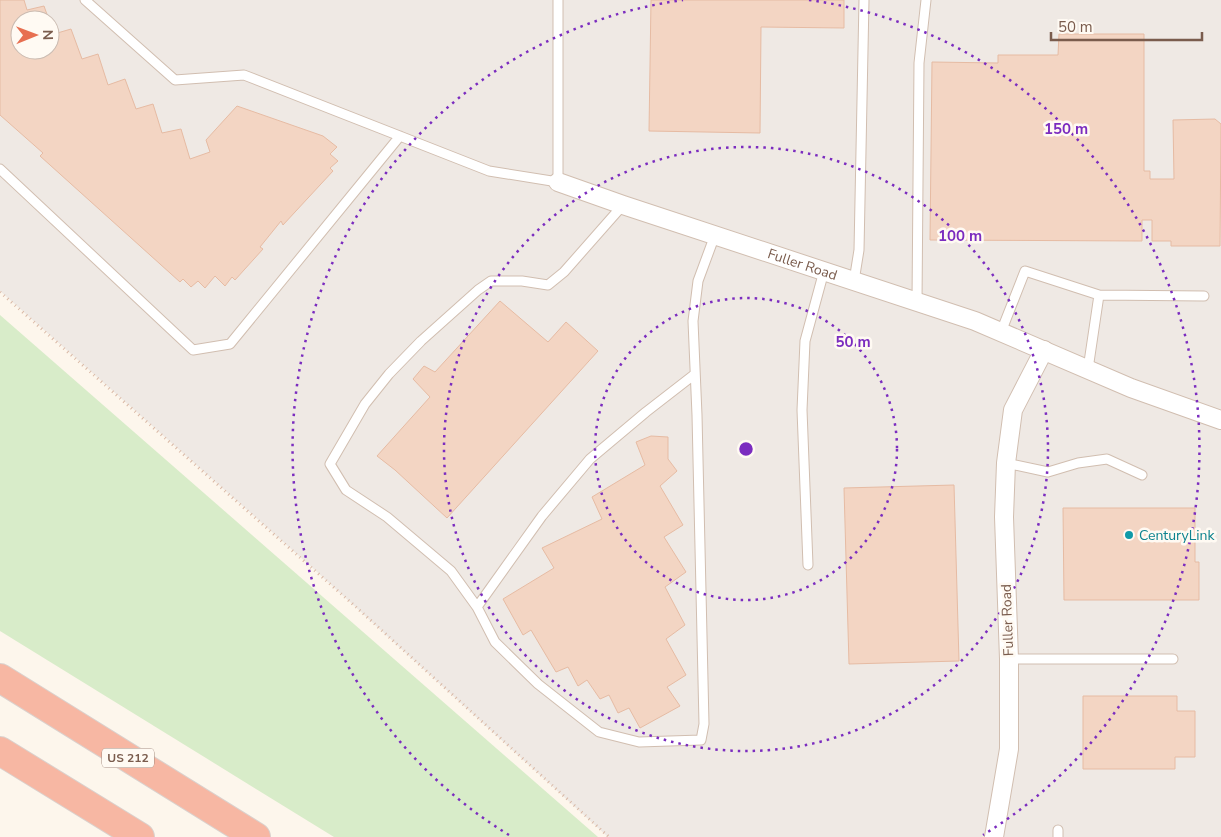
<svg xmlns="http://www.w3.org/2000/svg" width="1221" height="837" font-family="'Nunito Sans',sans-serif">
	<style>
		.industrial { fill: #efe9e4; fill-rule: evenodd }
		.green { fill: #d8ecc9 }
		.building { fill: #f3d5c3; stroke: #e6bba3 }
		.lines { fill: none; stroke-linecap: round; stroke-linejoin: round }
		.lane-casing { stroke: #d1beb0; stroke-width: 11 }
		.street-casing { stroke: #d1beb0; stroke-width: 20 }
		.highway-casing { stroke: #dad1cd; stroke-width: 30 }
		.path { stroke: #d9b8a5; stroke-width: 3; stroke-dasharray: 1 4; stroke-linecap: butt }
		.lane { stroke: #fff; stroke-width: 9 }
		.street { stroke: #fff; stroke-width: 18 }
		.highway { stroke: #f7b7a3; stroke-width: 28 }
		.ring { fill: none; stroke: #7b2cbf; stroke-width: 2.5; stroke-dasharray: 2.5 5 }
		.culture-dot { fill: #0f9aa8; stroke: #fffaf3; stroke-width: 2 }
		.labels { text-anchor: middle; stroke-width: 5; stroke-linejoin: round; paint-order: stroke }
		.shield { fill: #fffaf3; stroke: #a28b7f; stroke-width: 1 }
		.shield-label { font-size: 12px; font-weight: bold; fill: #7a5c4d }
		.street-label { font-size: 14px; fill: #7a5c4d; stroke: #fffaf3 }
		.culture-label { font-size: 14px; fill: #0d838f; stroke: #fffaf3; text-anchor: start }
		.centre { fill: #7b2cbf; stroke: #fffaf3; stroke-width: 2.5 }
		.ring-label { font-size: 15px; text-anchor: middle; font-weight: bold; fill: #7b2cbf; stroke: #fffaf3; stroke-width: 5; stroke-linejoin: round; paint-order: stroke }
	</style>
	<rect width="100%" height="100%" fill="#fdf6ec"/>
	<path class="industrial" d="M0,0H1221V837H608L316,571L0,291ZM20,20H50V50H20Z"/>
	<path class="green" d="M0,315L598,837H334L0,631Z"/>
	<path class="building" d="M0,0H24L27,10L44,6L49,20H20V50H50V23L54,34L71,29L82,59L98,54L108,85L125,79L136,109L153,104L162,133L181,129L190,159L210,152L206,140L237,106L323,136L337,147L330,154L338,161L330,168L333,171L283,225L281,221L260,247L263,249L235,280L232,277L225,286L215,276L205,288L198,281L191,287L183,279L180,282L40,156L43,153L0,115Z
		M651,0H844V28L761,27L760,133L649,131Z
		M1059,34H1144V171H1150V179H1174L1173,120L1215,119L1221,124L1220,246H1171V241H1152V220H1142V241L930,240L932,62L998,63V55H1058Z
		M500,301L548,342L566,322L598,351L447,518L395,470L377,456L430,397L413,379L424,366L435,372Z
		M651,436L668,437V459L677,471L660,486L683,525L664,537L686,572L665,587L685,625L666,639L686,675L667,687L680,706L640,728L629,708L618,713L609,695L600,699L587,680L578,686L568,667L556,672L531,630L523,635L503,599L554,568L542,548L602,519L592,497L645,465L636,442Z
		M954,485L959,661L849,664L844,488Z
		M1063,508H1195V562H1199V600H1064Z
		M1083,696H1177V711H1195V757H1175V769H1083Z"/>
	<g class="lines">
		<g class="lane-casing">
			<path id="lane" d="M85,0L175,80L244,75L489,171L558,182V0
				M0,169L193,350L230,344L400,136
				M623,205L564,272L548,285L522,281H491L478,290L421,341L389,374L365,404L330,464L346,490L387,517L451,571L477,607L495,642L538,684L599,732L639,742L701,740L704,724L697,415L693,321L698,281L715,235
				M854,281L859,250L864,0
				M917,302L919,63L926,0
				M1001,332L1025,271L1099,295L1204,296
				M1088,369L1099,295
				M1006,463L1048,472L1078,463L1107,459L1142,475
				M808,565L802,410L805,341L824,271
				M477,607L542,516L590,459L646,412L695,374
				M1009,659H1173
				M1058,837V830"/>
		</g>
		<g class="street-casing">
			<g id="street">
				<path id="s1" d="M558,182L623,205L975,321L1131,388L1221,420"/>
				<path d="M994,837L1009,749V659L1004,517L1006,463L1013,410L1044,350"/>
			</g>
		</g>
		<g class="highway-casing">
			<path id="highway" d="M0,678L256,837
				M0,751L140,837"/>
		</g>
		<path class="path" d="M0,292L356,607L609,837"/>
		<use href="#lane" class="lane"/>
		<use href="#street" class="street"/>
		<use href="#highway" class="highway"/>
	</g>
	<g class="ring">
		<circle cx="746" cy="449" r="151"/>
		<circle cx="746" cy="449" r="302"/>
		<path d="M509 835A453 453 0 0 1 683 0M809 0A453 453 0 0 1 983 835"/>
	</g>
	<circle class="culture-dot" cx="1129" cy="535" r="5"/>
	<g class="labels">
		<rect class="shield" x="102" y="748.5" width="52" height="19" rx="4"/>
		<g class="shield-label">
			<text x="128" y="762">US 212</text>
		</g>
		<g class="street-label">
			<text dy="5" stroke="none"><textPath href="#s1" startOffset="258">Fuller Road</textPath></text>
			<text transform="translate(1007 620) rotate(-92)" y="5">Fuller Road</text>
		</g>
		<g class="culture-label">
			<text x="1139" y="540">CenturyLink</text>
		</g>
	</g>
	<circle cx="746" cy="449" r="8" class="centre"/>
	<g class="ring-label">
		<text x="1066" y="134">150 m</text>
		<text x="960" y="241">100 m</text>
		<text x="853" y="347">50 m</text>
	</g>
	<g transform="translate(35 35) rotate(89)"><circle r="24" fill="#fffaf3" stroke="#cabbb1"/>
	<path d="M0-4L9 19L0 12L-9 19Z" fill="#e76f51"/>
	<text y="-8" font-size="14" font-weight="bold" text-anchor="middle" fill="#7a5c4d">N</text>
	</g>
	<path d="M1051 32v8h151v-8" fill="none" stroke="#7a5c4d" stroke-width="2.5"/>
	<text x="1058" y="32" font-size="15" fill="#7a5c4d" stroke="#fffaf3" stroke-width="4" paint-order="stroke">50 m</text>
</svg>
